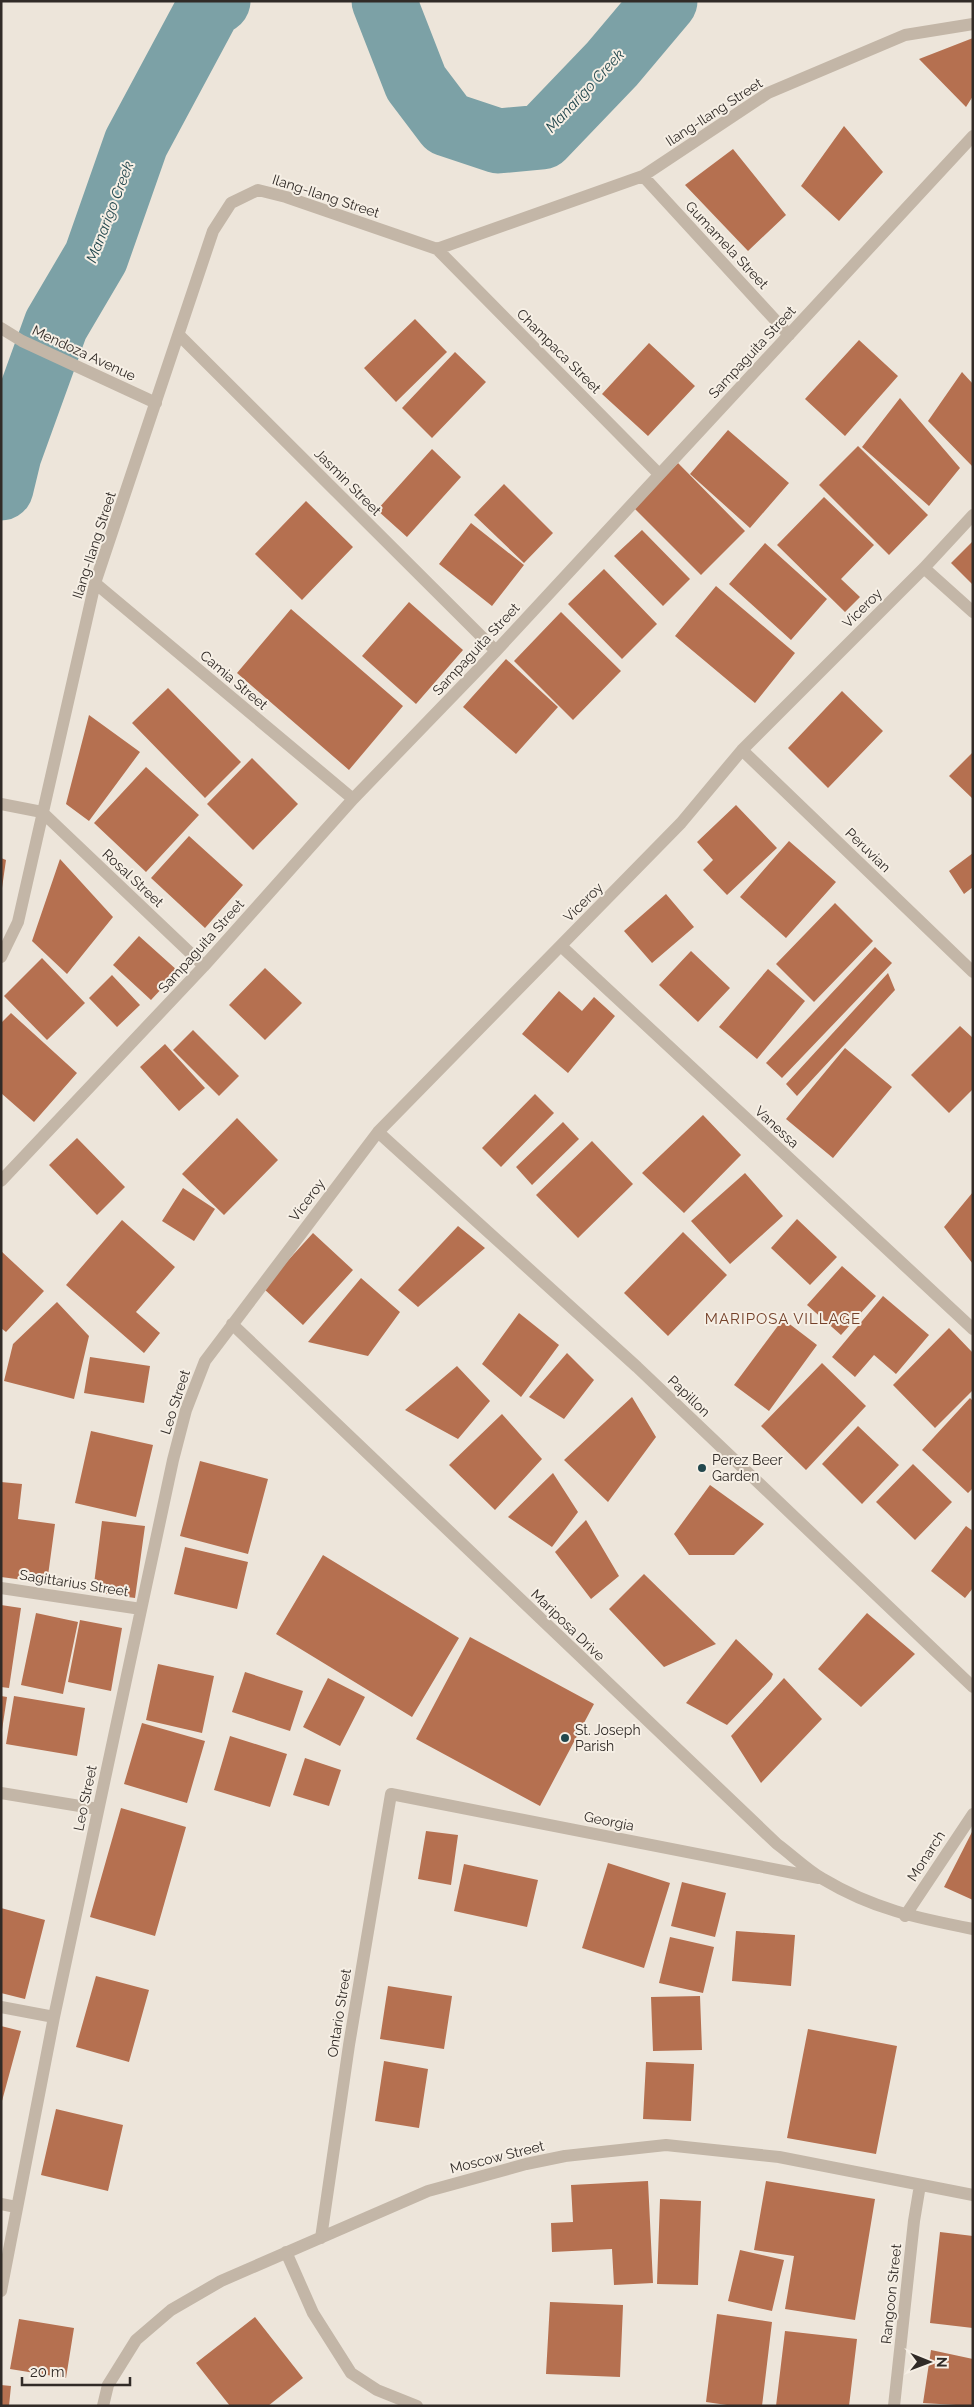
<svg xmlns="http://www.w3.org/2000/svg" width="974" height="2407" font-family="Raleway,sans-serif">
	<style>
		.lines { fill: none; stroke-linecap: round; stroke-linejoin: round }
		.river { stroke: #7ca1a6; stroke-width: 65 }
		.building { fill: #b57050 }
		.minor { stroke: #c3b6a7; stroke-width: 12 }
		.poi-dot { fill: #22474d; stroke: #f6efe5; stroke-width: 2 }
		.labels { text-anchor: middle; stroke-width: 4; stroke-linejoin: round; paint-order: stroke }
		.street-label { font-size: 14px; fill: #312b27; stroke: #f6efe5 }
		.poi-label { font-size: 14px; fill: #312b27; stroke: #f6efe5; text-anchor: start }
		.water-label { font-size: 15px; font-style: italic; fill: #22474d; stroke: #f6efe5 }
		.neighbourhood-label { font-size: 15px; letter-spacing: 1px; fill: #75422b; stroke: #f6efe5 }
	</style>
	<rect width="100%" height="100%" fill="#ede5da"/>
	<g class="lines">
		<path class="river" d="M384,1L416,83L447,124L498,141L542,137L612,64L665,1
			M1,488L9,455L56,325L96,257L136,143L209,7L218,1"/>
	</g>
	<path class="building" d="M973,38V96L966,107L919,59Z
		M844,126L883,172L839,221L801,186Z
		M733,149L786,215L748,251L685,185Z
		M415,319L447,352L396,402L364,368Z
		M859,340L898,376L845,436L805,399Z
		M649,343L695,386L648,436L602,394Z
		M455,352L486,382L432,438L402,408Z
		M962,372L973,384V467L928,421Z
		M900,398L960,468L929,506L862,447Z
		M728,430L789,483L750,528L690,474Z
		M858,446L928,515L889,555L819,485Z
		M432,449L461,477L407,537L377,510Z
		M678,463L745,531L701,575L634,508Z
		M504,484L553,533L524,563L474,515Z
		M824,497L874,545L841,579L860,597L845,612L777,545Z
		M306,501L353,547L302,600L255,554Z
		M471,523L524,565L492,606L439,564Z
		M642,530L690,579L663,606L614,556Z
		M973,541V585L951,563Z
		M765,543L827,599L791,640L729,584Z
		M604,569L657,624L622,659L568,604Z
		M716,586L795,653L755,703L675,636Z
		M409,602L463,650L416,704L362,656Z
		M291,609L403,706L349,770L237,673Z
		M561,612L621,671L573,720L514,661Z
		M506,659L558,707L516,754L463,707Z
		M168,688L241,762L205,798L132,723Z
		M842,691L883,731L828,788L788,748Z
		M89,715L140,752L89,821L66,804Z
		M973,752V799L949,776Z
		M252,758L298,804L253,850L207,804Z
		M146,767L199,815L146,872L94,823Z
		M736,805L777,848L727,895L703,870L713,860L697,842Z
		M189,836L243,885L205,928L151,878Z
		M789,841L836,882L786,938L740,897Z
		M973,853V887L964,894L949,871Z
		M1,858L6,860L2,888H1Z
		M60,859L113,917L67,974L32,941Z
		M666,894L694,927L652,963L624,931Z
		M835,903L873,941L814,1002L776,964Z
		M139,936L178,971L151,1000L113,965Z
		M875,947L892,963L782,1078L766,1063Z
		M691,951L730,988L698,1022L659,985Z
		M42,958L85,1003L47,1040L4,996Z
		M265,968L302,1003L265,1040L229,1005Z
		M768,969L805,1001L757,1059L719,1027Z
		M888,973L895,990L797,1096L786,1084Z
		M112,975L140,1005L117,1027L89,998Z
		M559,991L582,1011L594,997L615,1016L568,1073L522,1034Z
		M11,1013L77,1073L34,1122L1,1093V1023Z
		M960,1026L973,1038V1089L949,1113L911,1075Z
		M193,1030L239,1076L219,1096L173,1050Z
		M165,1044L205,1088L179,1111L140,1067Z
		M845,1048L892,1087L833,1158L786,1119Z
		M535,1094L554,1113L501,1167L482,1148Z
		M703,1115L741,1155L684,1213L642,1173Z
		M237,1118L278,1160L224,1215L182,1174Z
		M563,1122L579,1139L532,1185L516,1167Z
		M77,1138L125,1187L97,1215L49,1165Z
		M592,1141L633,1184L578,1238L536,1195Z
		M745,1173L783,1216L730,1264L691,1221Z
		M183,1188L215,1209L194,1241L162,1221Z
		M973,1192V1264L944,1227Z
		M797,1219L837,1257L810,1285L771,1248Z
		M122,1220L175,1267L136,1312L160,1333L144,1353L66,1285Z
		M458,1226L485,1248L418,1307L398,1290Z
		M683,1232L727,1275L668,1336L624,1293Z
		M313,1233L353,1270L303,1325L263,1288Z
		M1,1251L44,1291L6,1332L1,1328Z
		M842,1266L876,1296L841,1335L807,1305Z
		M361,1278L400,1312L368,1356L308,1342Z
		M883,1296L929,1335L896,1374L874,1355L855,1377L832,1357Z
		M57,1302L89,1336L74,1399L4,1381L13,1344Z
		M519,1313L559,1345L521,1397L482,1364Z
		M783,1319L817,1345L769,1411L734,1385Z
		M949,1328L973,1353V1390L935,1428L893,1385Z
		M567,1353L594,1380L564,1419L529,1397Z
		M90,1357L150,1366L144,1403L84,1393Z
		M822,1363L866,1406L806,1470L761,1426Z
		M457,1366L490,1401L458,1439L405,1410Z
		M632,1397L656,1437L608,1502L564,1460Z
		M970,1398L973,1401V1488L968,1493L922,1450Z
		M502,1414L542,1459L495,1510L449,1465Z
		M858,1426L899,1465L862,1504L822,1464Z
		M91,1431L153,1445L136,1517L75,1503Z
		M200,1461L268,1479L248,1554L180,1536Z
		M913,1464L952,1502L915,1540L876,1502Z
		M553,1473L578,1512L552,1547L508,1517Z
		M1,1482L22,1484L18,1519L55,1524L47,1583L1,1577Z
		M710,1485L764,1524L734,1555H689L674,1534Z
		M586,1520L619,1576L591,1599L555,1552Z
		M102,1521L145,1526L135,1598L93,1592Z
		M966,1526L973,1531V1588L965,1598L931,1571Z
		M185,1547L248,1562L237,1609L174,1594Z
		M323,1555L459,1638L412,1717L276,1634Z
		M644,1574L716,1644L664,1667L609,1609Z
		M1,1605L21,1608L9,1688L1,1687Z
		M36,1613L78,1622L63,1694L21,1685Z
		M867,1613L915,1654L861,1707L818,1669Z
		M80,1620L122,1628L111,1691L68,1682Z
		M470,1637L594,1704L540,1806L416,1739Z
		M736,1639L773,1674L771,1679L727,1725L686,1703Z
		M158,1664L214,1676L202,1733L146,1720Z
		M245,1672L303,1691L290,1731L232,1712Z
		M328,1678L365,1697L340,1746L303,1727Z
		M784,1678L822,1719L761,1783L731,1736Z
		M1,1696L7,1697L2,1730H1Z
		M14,1696L85,1708L77,1756L6,1744Z
		M142,1723L205,1741L187,1803L124,1784Z
		M230,1736L287,1754L270,1807L214,1790Z
		M305,1758L341,1770L329,1806L293,1795Z
		M121,1808L186,1827L155,1936L90,1917Z
		M973,1830V1900L944,1887Z
		M426,1831L458,1835L451,1885L418,1879Z
		M608,1863L670,1883L644,1968L582,1948Z
		M464,1864L538,1880L527,1927L454,1911Z
		M682,1882L726,1893L715,1937L671,1926Z
		M1,1908L45,1920L25,1999L1,1993Z
		M736,1931L795,1935L791,1986L732,1981Z
		M670,1937L714,1947L703,1993L659,1983Z
		M96,1976L149,1990L129,2062L76,2047Z
		M388,1986L452,1996L444,2049L380,2039Z
		M700,1996L702,2050L653,2051L651,1997Z
		M1,2026L21,2031L2,2101H1Z
		M808,2029L897,2046L876,2154L787,2138Z
		M384,2061L428,2069L419,2128L375,2121Z
		M646,2062L694,2064L691,2121L643,2119Z
		M56,2109L123,2125L108,2191L41,2175Z
		M648,2181L653,2283L614,2285L612,2249L552,2252L551,2223L573,2222L571,2185Z
		M766,2181L875,2199L855,2320L785,2309L794,2256L754,2250Z
		M660,2199L701,2201L698,2285L657,2284Z
		M940,2232L973,2236V2328L930,2323Z
		M740,2250L784,2260L772,2311L728,2301Z
		M550,2302L623,2305L620,2377L546,2374Z
		M717,2314L772,2322L762,2406H734L706,2402Z
		M255,2317L303,2378L268,2406H230L196,2363Z
		M19,2319L74,2328L66,2378L10,2369Z
		M785,2331L857,2339L849,2406H776Z
		M931,2350L973,2359V2406L923,2403Z
		M1,2385L11,2386L9,2406H1Z"/>
	<g class="lines">
		<path class="minor" d="M643,176L789,335
			M437,249L659,474
			M1,328L22,341L156,403
			M179,335L496,651
			M924,568L973,612
			M95,583L353,799
			M742,750L973,972
			M1,804L42,812L204,966
			M561,946L973,1329
			M1,957L18,922L95,583L213,231L231,203L258,190L286,197L437,249L643,176L768,93L905,35L973,24
			M378,1132L637,1367L973,1687
			M1,1181L204,966L353,799L496,651L973,136
			M232,1324L777,1844C792,1855 807,1870 823,1879C873,1909 917,1918 973,1929
			M1,1588L141,1609
			M1,1793L98,1809
			M905,1916L973,1814
			M1,2007L54,2017
			M1,2204L16,2207
			M321,2238L349,2045L391,1794L819,1878
			M286,2252L313,2313L351,2373L377,2390L417,2406
			M1,2291L54,2017L173,1460L186,1410L205,1361L378,1132L681,823L742,750L924,568L973,515
			M103,2406L108,2385L136,2340L171,2310L221,2281L428,2191L526,2164L565,2156L666,2145L779,2157L973,2195
			M894,2406L914,2221L920,2185"/>
	</g>
	<g class="poi-dot">
		<circle cx="702" cy="1468" r="5"/>
		<circle cx="565" cy="1738" r="5"/>
	</g>
	<g class="labels">
		<g class="street-label">
			<text transform="translate(714 112) rotate(-33)" y="5">Ilang-Ilang Street</text>
			<text transform="translate(326 196) rotate(18)" y="5">Ilang-Ilang Street</text>
			<text transform="translate(727 245) rotate(47)" y="5">Gumamela Street</text>
			<text transform="translate(559 351) rotate(45)" y="5">Champaca Street</text>
			<text transform="translate(752 352) rotate(-47)" y="5">Sampaguita Street</text>
			<text transform="translate(84 353) rotate(25)" y="5">Mendoza Avenue</text>
			<text transform="translate(348 482) rotate(45)" y="5">Jasmin Street</text>
			<text transform="translate(94 545) rotate(-72)" y="5">Ilang-Ilang Street</text>
			<text transform="translate(862 608) rotate(-45)" y="5">Viceroy</text>
			<text transform="translate(476 649) rotate(-47)" y="5">Sampaguita Street</text>
			<text transform="translate(234 680) rotate(40)" y="5">Camia Street</text>
			<text transform="translate(868 850) rotate(44)" y="5">Peruvian</text>
			<text transform="translate(133 878) rotate(43)" y="5">Rosal Street</text>
			<text transform="translate(583 902) rotate(-45)" y="5">Viceroy</text>
			<text transform="translate(201 946) rotate(-48)" y="5">Sampaguita Street</text>
			<text transform="translate(777 1127) rotate(43)" y="5">Vanessa</text>
			<text transform="translate(307 1200) rotate(-53)" y="5">Viceroy</text>
			<text transform="translate(689 1396) rotate(44)" y="5">Papillon</text>
			<text transform="translate(175 1402) rotate(-72)" y="5">Leo Street</text>
			<text transform="translate(74 1583) rotate(9)" y="5">Sagittarius Street</text>
			<text transform="translate(568 1625) rotate(44)" y="5">Mariposa Drive</text>
			<text transform="translate(85 1798) rotate(-78)" y="5">Leo Street</text>
			<text transform="translate(609 1821) rotate(11)" y="5">Georgia</text>
			<text transform="translate(926 1856) rotate(-57)" y="5">Monarch</text>
			<text transform="translate(339 2013) rotate(-81)" y="5">Ontario Street</text>
			<text transform="translate(497 2157) rotate(-14)" y="5">Moscow Street</text>
			<text transform="translate(891 2294) rotate(-84)" y="5">Rangoon Street</text>
		</g>
		<g class="poi-label">
			<text x="712" y="1465">Perez Beer<tspan x="712" dy="16">Garden</tspan></text>
			<text x="575" y="1735">St. Joseph<tspan x="575" dy="16">Parish</tspan></text>
		</g>
		<g class="water-label">
			<text transform="translate(585 91) rotate(-47)" y="5">Manarigo Creek</text>
			<text transform="translate(110 212) rotate(-69)" y="5">Manarigo Creek</text>
		</g>
		<g class="neighbourhood-label">
			<text x="783" y="1324">MARIPOSA VILLAGE</text>
		</g>
	</g>
	<rect width="974" height="2407" fill="none" stroke="#312b27" stroke-width="5"/>
	<g transform="translate(929 2362) rotate(91)" stroke="#f6efe5" stroke-width="4" paint-order="stroke">
	<path d="M0-4L9 19L0 12L-9 19Z" fill="#312b27"/>
	<text y="-8" font-size="14" font-weight="bold" text-anchor="middle" fill="#312b27">N</text>
	</g>
	<path d="M22 2377v8h108v-8" fill="none" stroke="#312b27" stroke-width="2.5"/>
	<text x="30" y="2377" font-size="15" fill="#312b27" stroke="#f6efe5" stroke-width="4" paint-order="stroke">20 m</text>
</svg>
